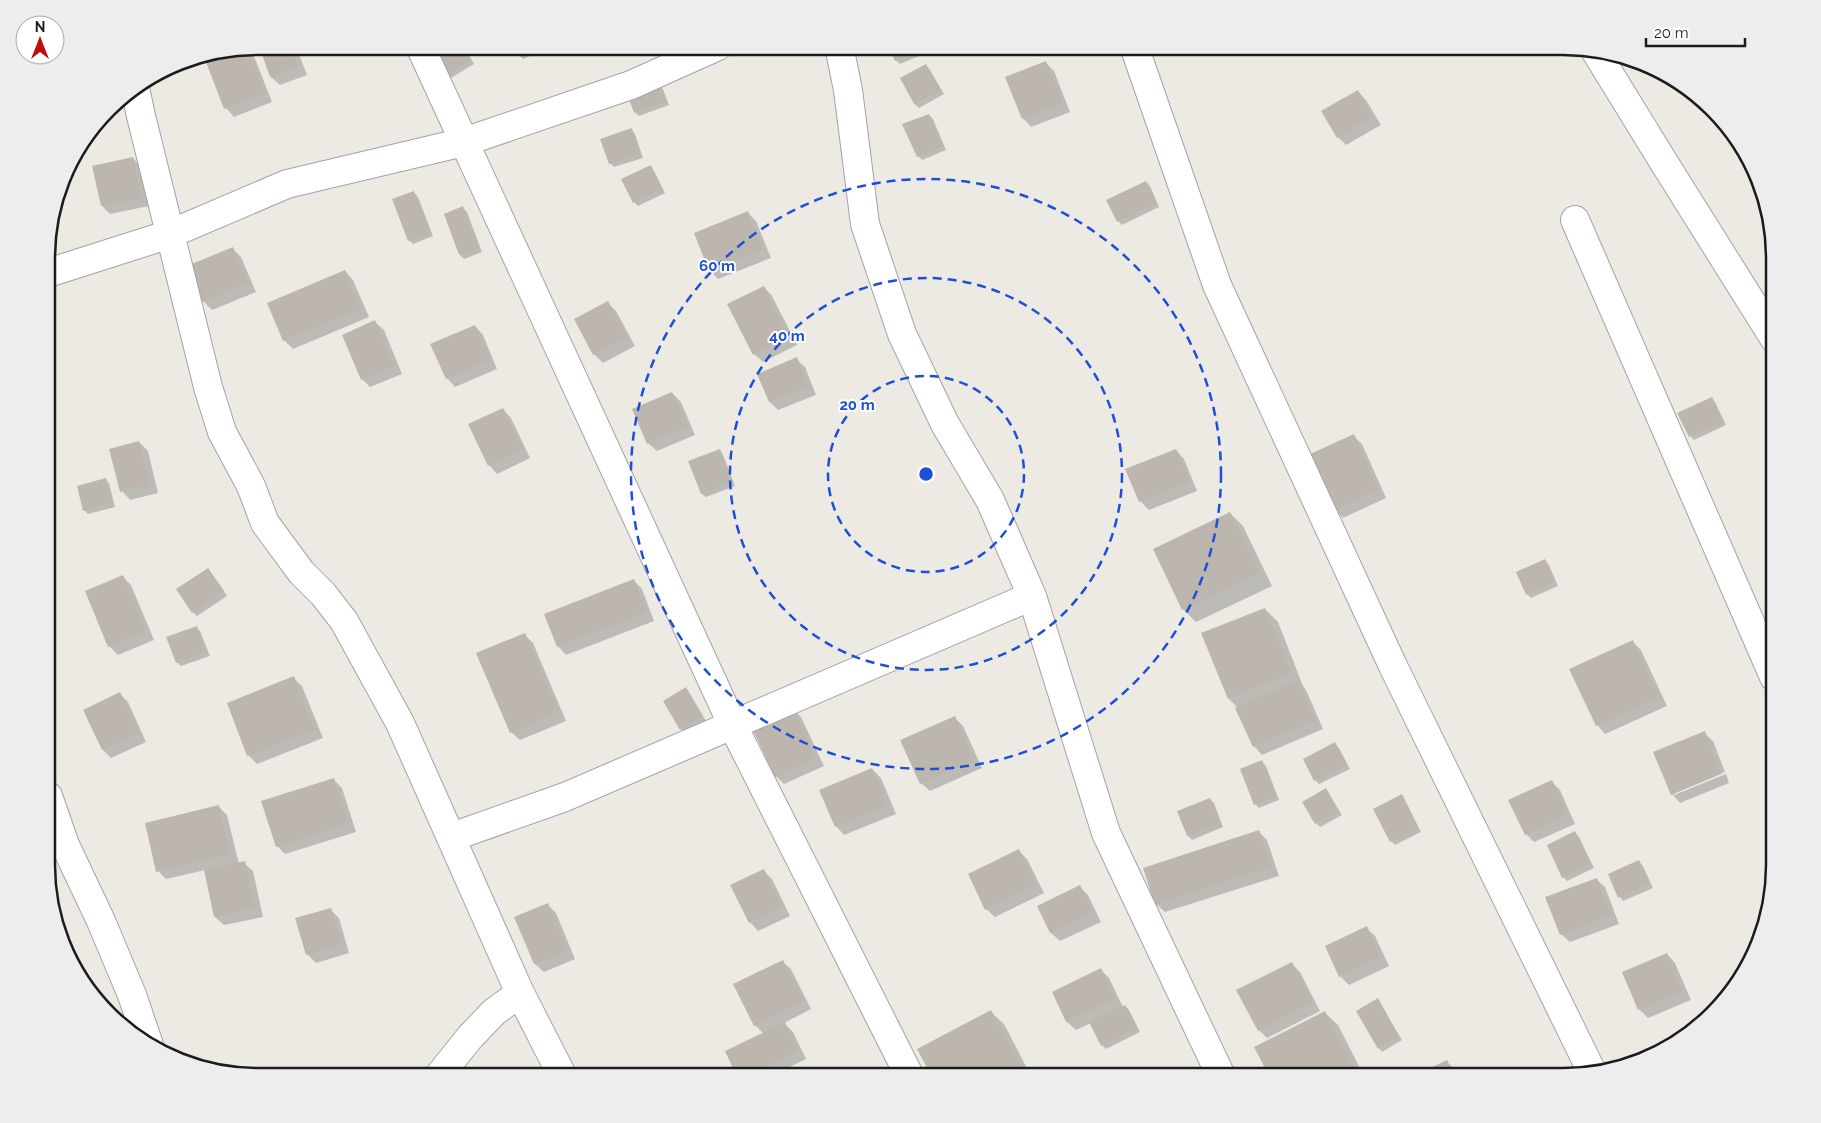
<svg xmlns="http://www.w3.org/2000/svg" width="1821" height="1123" font-family="Raleway,sans-serif">
	<style>
		.shadow { fill: #0003 }
		.building { fill: #bdb6af }
		.lines { fill: none; stroke-linecap: round; stroke-linejoin: round }
		.minor-casing { stroke: #a3a3a3; stroke-width: 30 }
		.minor { stroke: #fff; stroke-width: 28 }
		.ring { fill: none; stroke: #1d4ed8; stroke-width: 2.5; stroke-dasharray: 9 6 }
		.rim { fill: none; stroke: #1c1c1c; stroke-width: 2.5 }
		.centre { fill: #1d4ed8; stroke: #fff; stroke-width: 2.5 }
		.ring-label { font-size: 15px; text-anchor: middle; font-weight: bold; fill: #1d4ed8; stroke: #fff; stroke-width: 4; stroke-linejoin: round; paint-order: stroke }
	</style>
	<rect width="100%" height="100%" fill="#edeae3"/>
	<path class="shadow" d="M260,46H296L307,75L280,85L271,77Z
		M452,46H464L474,64L451,78L447,74Z
		M515,46H554L523,59L519,55Z
		M890,46H924L926,53L900,64L896,60Z
		M249,48L252,51L272,102L234,117L226,108L206,57Z
		M1045,62L1054,71L1070,112L1031,127L1023,118Z
		M926,66L930,70L944,94L919,108L915,104L902,79Z
		M659,85L663,89L669,105L639,116L635,112Z
		M1358,92L1366,100L1381,125L1346,145L1338,137Z
		M929,115L933,119L946,150L922,160L918,156Z
		M631,130L635,134L643,158L614,167L610,163Z
		M133,158L141,167L149,206L110,214L102,206L94,167Z
		M650,167L654,171L665,193L638,206L634,202Z
		M1146,182L1150,186L1159,207L1122,225L1118,221Z
		M414,193L418,197L433,236L413,244L409,240Z
		M463,208L467,212L482,252L464,259L460,255Z
		M747,212L756,221L771,258L718,279L710,270Z
		M233,249L241,257L256,292L212,310L203,301Z
		M345,271L353,280L369,317L293,349L284,340Z
		M1774,280V291L1769,283Z
		M764,287L772,296L797,345L763,362L754,354Z
		M608,303L616,311L635,346L603,363L594,354L576,320Z
		M375,322L384,330L402,374L370,387L362,379Z
		M475,326L483,335L497,369L455,387L447,378Z
		M796,359L805,367L816,395L778,410L770,402L759,374Z
		M672,393L681,402L695,435L657,451L648,443Z
		M1711,399L1715,402L1726,425L1694,440L1690,436Z
		M503,409L511,418L530,458L497,474L489,465Z
		M1353,436L1362,444L1386,498L1343,518L1335,509Z
		M139,442L148,451L158,493L130,500L122,491Z
		M1176,450L1184,459L1197,491L1149,510L1141,502L1127,469Z
		M720,451L723,455L735,486L706,497L702,494Z
		M105,479L109,483L115,507L88,514L84,510Z
		M1230,513L1243,526L1272,586L1196,622L1183,609Z
		M1545,561L1549,565L1558,586L1531,598L1527,594Z
		M211,573L227,596L197,616L193,612Z
		M123,577L131,585L154,640L118,655L109,646Z
		M633,580L642,589L654,621L566,655L558,646Z
		M1265,609L1278,622L1303,686L1306,690L1323,729L1262,755L1254,746L1238,708L1229,699L1203,634Z
		M196,627L200,631L210,656L181,666L177,662Z
		M524,634L533,643L566,721L520,740L511,732Z
		M1632,641L1641,650L1667,706L1605,734L1597,725Z
		M293,678L302,686L323,738L257,764L248,755Z
		M686,689L706,721L684,733L681,729Z
		M120,694L128,702L146,742L111,758L103,750L84,710Z
		M793,709L801,717L824,766L784,784L776,776Z
		M954,717L963,726L982,768L930,791L921,783Z
		M1704,733L1713,741L1725,772L1674,792V795L1726,774L1729,783L1680,803L1672,794Z
		M1335,744L1339,748L1350,769L1319,784L1315,780Z
		M1262,762L1266,766L1279,800L1259,808L1255,804Z
		M872,769L881,778L896,814L844,835L836,826Z
		M334,780L342,788L356,832L285,854L277,846Z
		M1552,782L1560,790L1575,824L1534,842L1526,834Z
		M1326,790L1342,815L1320,827L1316,823Z
		M1401,796L1405,800L1421,832L1395,845L1391,841Z
		M1210,799L1214,803L1223,827L1192,840L1188,836Z
		M219,807L227,815L239,864L244,863L253,871L263,917L224,925L215,917L205,870L166,879L158,871Z
		M1259,832L1267,840L1279,876L1165,912L1156,904Z
		M1575,833L1579,837L1594,868L1567,881L1563,877Z
		M1019,851L1027,859L1044,893L995,917L986,909Z
		M1639,862L1643,866L1653,888L1623,901L1620,897Z
		M764,871L772,879L790,916L758,931L750,922Z
		M1596,879L1605,887L1619,924L1570,942L1561,934Z
		M1080,887L1088,895L1101,922L1060,941L1051,933L1039,906Z
		M548,905L556,913L575,959L544,972L535,964L516,917Z
		M330,909L339,918L349,953L316,963L307,954Z
		M1366,928L1375,936L1389,966L1349,985L1340,976Z
		M1667,954L1675,963L1691,1000L1648,1018L1639,1009Z
		M782,961L791,969L811,1009L784,1023L793,1032L806,1059L769,1077H739L764,1034L755,1025Z
		M1291,963L1300,972L1320,1011L1267,1038L1259,1030Z
		M1101,970L1109,978L1123,1007L1125,1006L1129,1010L1140,1032L1106,1049L1102,1045L1091,1023L1076,1030L1067,1022L1053,993Z
		M1377,1000L1402,1040L1382,1052L1379,1048Z
		M991,1012L1004,1024L1031,1076L933,1077Z
		M1325,1013L1338,1025L1364,1076H1271L1256,1048Z
		M1447,1062L1456,1070L1458,1076H1416Z"/>
	<path class="building" d="M259,46H291L299,67L270,77Z
		M450,46H463L471,60L446,75L434,55Z
		M514,46H541L518,56Z
		M888,46H922L923,48L895,61Z
		M247,48L265,94L224,109L204,57Z
		M1046,61L1063,103L1022,119L1005,77Z
		M926,64L941,90L914,104L900,78Z
		M659,84L666,101L634,113L628,96Z
		M1358,90L1373,116L1337,138L1321,111Z
		M929,114L943,146L917,157L902,124Z
		M632,128L640,154L609,164L600,139Z
		M133,157L142,198L101,206L92,166Z
		M651,165L662,189L633,203L621,179Z
		M1146,181L1156,203L1117,222L1106,200Z
		M414,191L430,233L408,241L392,199Z
		M463,206L478,248L459,255L444,214Z
		M748,211L763,249L709,271L694,233Z
		M233,247L248,283L202,302L187,266Z
		M345,270L361,309L283,341L267,303Z
		M764,286L789,337L753,355L727,304Z
		M608,301L627,337L593,355L574,319Z
		M375,320L395,366L361,380L342,335Z
		M475,325L490,360L446,379L430,344Z
		M797,357L809,387L769,402L757,374Z
		M672,392L688,426L647,444L632,409Z
		M1712,397L1723,421L1689,437L1677,413Z
		M503,408L523,450L488,466L468,424Z
		M1354,434L1378,490L1333,510L1308,455Z
		M139,441L150,485L120,492L109,449Z
		M720,449L732,482L701,494L688,461Z
		M1176,449L1190,482L1139,502L1125,469Z
		M106,478L112,503L83,511L77,486Z
		M1230,512L1260,573L1182,610L1153,549Z
		M1545,559L1555,582L1526,595L1516,572Z
		M208,568L224,591L192,613L176,589Z
		M123,575L146,631L108,647L85,591Z
		M634,579L647,612L557,647L544,614Z
		M1265,608L1292,673L1228,699L1201,633Z
		M197,626L206,652L176,663L166,637Z
		M525,633L559,712L510,733L476,653Z
		M1633,640L1659,697L1596,726L1569,669Z
		M294,676L315,730L247,756L227,703Z
		M1298,680L1315,720L1253,747L1235,708Z
		M686,687L703,716L680,730L663,701Z
		M120,692L139,733L102,750L83,710Z
		M793,707L816,758L775,777L751,726Z
		M955,716L974,760L920,784L900,740Z
		M1705,731L1721,774L1671,795L1653,752Z
		M1335,742L1347,765L1314,781L1303,759Z
		M1262,760L1276,796L1254,805L1240,769Z
		M872,768L888,805L835,827L819,790Z
		M334,778L349,823L276,847L261,801Z
		M1552,780L1568,815L1525,835L1508,800Z
		M1326,788L1339,811L1315,824L1302,802Z
		M1402,794L1418,828L1390,842L1373,809Z
		M1210,798L1220,823L1187,836L1177,811Z
		M219,805L230,854L156,872L145,823Z
		M1259,830L1271,867L1155,905L1143,868Z
		M1575,831L1591,864L1562,878L1547,845Z
		M1019,849L1036,884L985,910L968,874Z
		M1639,860L1650,883L1618,898L1608,874Z
		M245,861L255,908L214,917L204,870Z
		M764,869L782,907L749,923L730,885Z
		M1597,878L1611,915L1560,935L1545,897Z
		M1080,885L1093,913L1050,933L1037,906Z
		M548,903L568,951L534,964L514,917Z
		M331,908L342,945L306,955L295,918Z
		M1367,926L1381,957L1339,977L1325,946Z
		M1667,953L1683,991L1638,1010L1622,972Z
		M783,960L804,1001L754,1026L733,984Z
		M1292,962L1313,1002L1258,1031L1236,990Z
		M1101,968L1116,999L1066,1022L1052,992Z
		M1378,998L1399,1036L1378,1049L1356,1011Z
		M1125,1005L1137,1028L1101,1046L1089,1022Z
		M991,1010L1023,1070L1011,1076L932,1077L917,1049Z
		M1325,1011L1357,1073L1351,1076H1269L1254,1047Z
		M785,1022L798,1051L743,1077H737L725,1051Z
		M1447,1060L1455,1076H1413Z
		M814,1067L819,1077H795Z"/>
	<g class="lines">
		<g class="minor-casing">
			<path id="minor" d="M420,46L732,724L910,1077
				M839,46L848,90L865,224L902,334L945,424L990,500L1032,596L1106,833L1221,1076
				M1134,46L1217,285L1393,666L1592,1072
				M1596,52L1663,161L1774,338
				M135,88L141,116L208,387L222,432L251,486L265,523L301,572L323,594L344,621L400,723L520,993L563,1077
				M1575,220L1774,677
				M48,273L170,234L287,184L464,142L631,85L718,46
				M48,796L65,845L101,921L132,995L149,1045
				M452,837L565,797L1032,596
				M438,1077L470,1037L494,1012L520,993"/>
		</g>
		<use href="#minor" class="minor"/>
	</g>
	<g class="ring">
		<circle cx="926" cy="474" r="98"/>
		<circle cx="926" cy="474" r="196"/>
		<circle cx="926" cy="474" r="295"/>
	</g>
	<path d="M0 0H1821V1123H0ZM258 55H1563A203 203 0 0 1 1766 258V865A203 203 0 0 1 1563 1068H258A203 203 0 0 1 55 865V258A203 203 0 0 1 258 55Z" fill="#ededed" fill-rule="evenodd"/>
	<path class="rim" d="M258 55H1563A203 203 0 0 1 1766 258V865A203 203 0 0 1 1563 1068H258A203 203 0 0 1 55 865V258A203 203 0 0 1 258 55Z"/>
	<circle cx="926" cy="474" r="8" class="centre"/>
	<g class="ring-label">
		<text x="717" y="271">60 m</text>
		<text x="787" y="341">40 m</text>
		<text x="857" y="410">20 m</text>
	</g>
	<g transform="translate(40 40)"><circle r="24" fill="#ffffff" stroke="#a4a4a4"/>
	<path d="M0-4L9 19L0 12L-9 19Z" fill="#bd100c"/>
	<text y="-8" font-size="14" font-weight="bold" text-anchor="middle" fill="#1c1c1c">N</text>
	</g>
	<path d="M1646 38v8h99v-8" fill="none" stroke="#1c1c1c" stroke-width="2.5"/>
	<text x="1654" y="38" font-size="15" fill="#1c1c1c" stroke="#ffffff" stroke-width="4" paint-order="stroke">20 m</text>
</svg>
